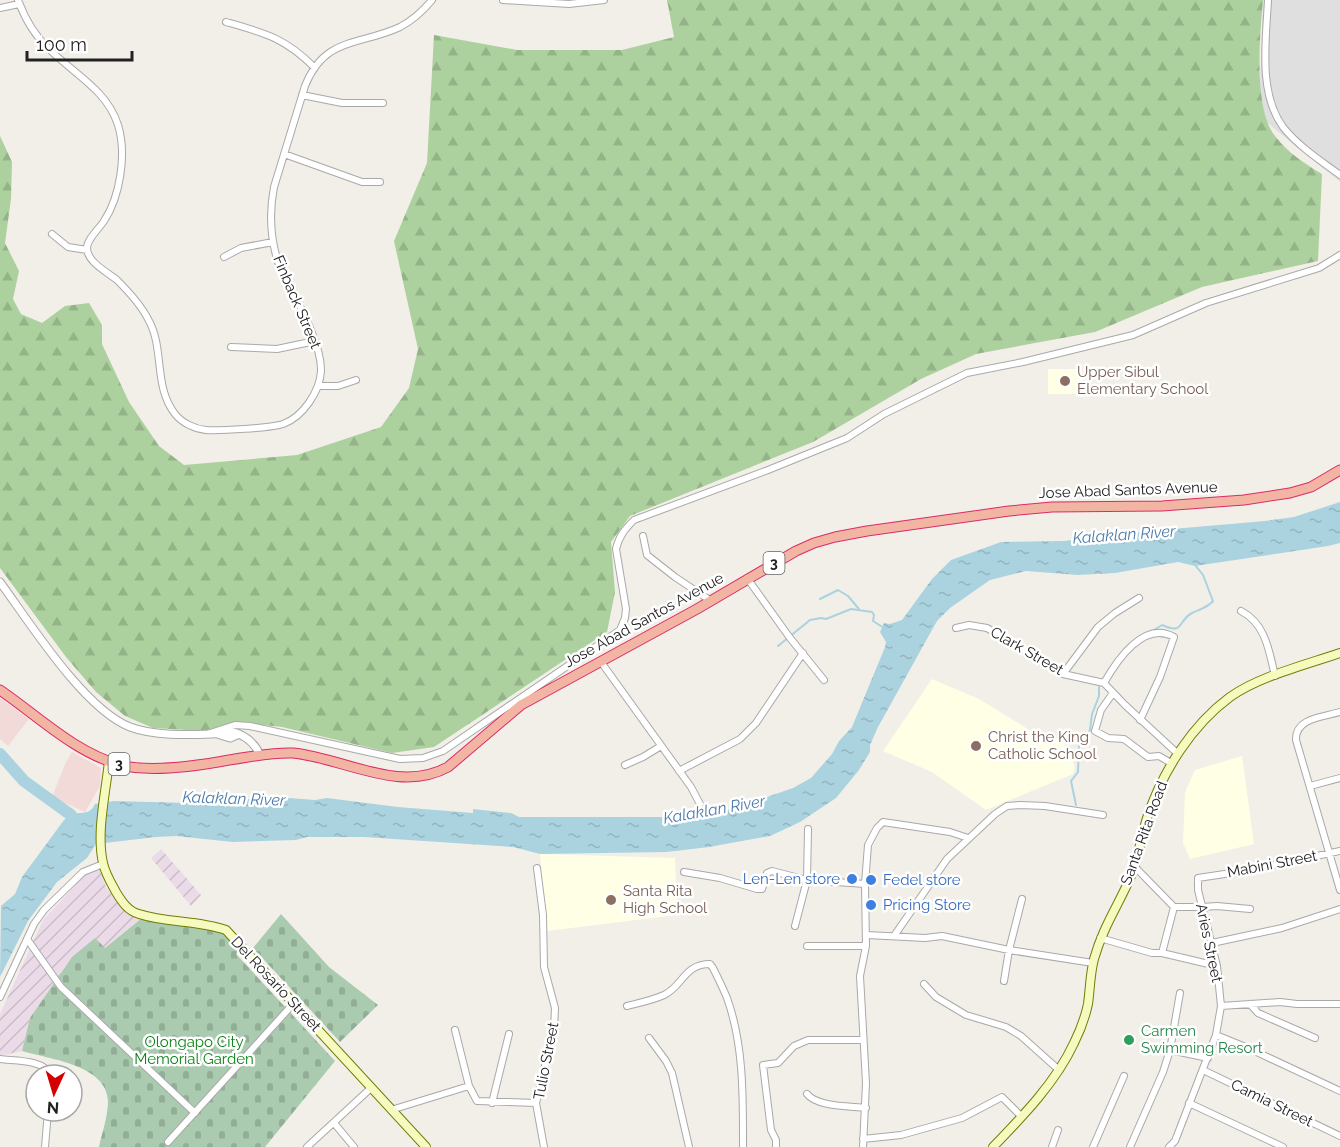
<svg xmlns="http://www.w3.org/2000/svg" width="1340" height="1147" font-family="Raleway,sans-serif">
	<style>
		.residential { fill: #e0dfdf }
		.commercial { fill: #f2dad9 }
		.industrial { fill: url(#industrial-furrows) }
		.education { fill: #ffffe5 }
		.forest { fill: url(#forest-firs) }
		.cemetery { fill: url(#cemetery-stones) }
		.water { fill: url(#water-ripples) }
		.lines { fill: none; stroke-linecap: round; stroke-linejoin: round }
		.stream { stroke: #aad3df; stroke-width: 2 }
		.river { stroke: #aad3df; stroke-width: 12 }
		.minor-casing { stroke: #a9a9a9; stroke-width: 8 }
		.tertiary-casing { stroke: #a9a9a9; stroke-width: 9 }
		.secondary-casing { stroke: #707d05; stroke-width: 10 }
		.trunk-casing { stroke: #dc2a67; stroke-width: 11 }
		.minor { stroke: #fff; stroke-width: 6 }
		.tertiary { stroke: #fff; stroke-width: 7 }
		.secondary { stroke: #f7fabf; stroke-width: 8 }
		.trunk { stroke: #f2b4a3; stroke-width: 9 }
		.education-dot { fill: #8d6e63; stroke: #fff; stroke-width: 2 }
		.shop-dot { fill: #3f7fe0; stroke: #fff; stroke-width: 2 }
		.leisure-dot { fill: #2e9e5b; stroke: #fff; stroke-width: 2 }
		.labels { text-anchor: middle; stroke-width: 5; stroke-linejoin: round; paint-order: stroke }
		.shield { fill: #fff; stroke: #646464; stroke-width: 1.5 }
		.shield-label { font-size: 14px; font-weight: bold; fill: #222 }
		.street-label { font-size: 15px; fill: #222; stroke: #fff }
		.education-label { font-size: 15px; fill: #785e54; stroke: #fff; text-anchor: start }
		.shop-label { font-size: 15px; fill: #366cbe; stroke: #fff; text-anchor: start }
		.leisure-label { font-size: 15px; fill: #27864d; stroke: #fff; text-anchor: start }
		.park-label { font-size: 15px; fill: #0c8416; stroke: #fff }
		.water-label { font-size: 16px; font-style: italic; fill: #4a7aab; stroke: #fff }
	</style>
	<defs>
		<pattern id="industrial-furrows" width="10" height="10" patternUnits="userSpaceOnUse" patternTransform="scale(1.5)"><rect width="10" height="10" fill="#ebdbe8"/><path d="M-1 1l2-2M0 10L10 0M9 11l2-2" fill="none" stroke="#c9bcc7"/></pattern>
		<pattern id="forest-firs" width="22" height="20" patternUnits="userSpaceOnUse" patternTransform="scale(1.5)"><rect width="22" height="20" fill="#add19e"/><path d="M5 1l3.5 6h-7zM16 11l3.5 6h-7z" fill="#95b388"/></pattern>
		<pattern id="cemetery-stones" width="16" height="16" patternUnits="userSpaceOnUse" patternTransform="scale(1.5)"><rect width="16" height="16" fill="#aacbaf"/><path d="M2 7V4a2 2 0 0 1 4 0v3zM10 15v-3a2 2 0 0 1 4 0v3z" fill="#92ae96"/></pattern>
		<pattern id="water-ripples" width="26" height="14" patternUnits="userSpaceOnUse" patternTransform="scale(1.5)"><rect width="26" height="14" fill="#aad3df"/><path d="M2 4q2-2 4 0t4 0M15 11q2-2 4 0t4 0" fill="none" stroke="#92b5bf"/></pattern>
	</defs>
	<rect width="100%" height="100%" fill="#f2efe9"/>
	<path class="residential" d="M1263,0H1340V182L1259,116Z"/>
	<path class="commercial" d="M0,698L29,719L8,746L0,739Z
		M72,752L101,768L100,786L85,812L52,797L65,764Z"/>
	<path class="industrial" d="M161,849L201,895L191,906L151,858Z
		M100,870L106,887L125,912L142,918L105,948L72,957L30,1018L22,1051L0,1056V1014L43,920L89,871Z"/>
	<path class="education" d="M1048,369H1082V394H1048Z
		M932,679L979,699L1039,736L1053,737L1063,741L1075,767L1073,774L986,810L932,772L883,751Z
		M1242,756L1254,844L1190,859L1183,843L1185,792L1195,770Z
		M540,854L675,858L677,915L547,931Z"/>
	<path class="forest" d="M667,0H1263C1260,35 1253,108 1275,136C1287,152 1305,164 1322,174L1318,261L1202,287L1095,332L976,354L921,379L813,442L630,516L611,542L615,592L607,632L434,747L392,753L282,727L234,722L203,731L153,728L125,716L96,692L66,657L0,568V136L12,162L11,199L5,243L19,271L13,299L21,314L42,323L65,306L89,303L102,325V344L129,402L159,446L184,465L297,455L381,427L409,388L418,349L394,241L427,163L434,35L517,50H622L674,37Z"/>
	<path class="cemetery" d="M281,914L329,967L378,1005L340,1042L253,948Z
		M142,918L221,929L239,951L236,954L335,1061L265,1147H99C102,1133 108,1116 108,1101C107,1065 49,1059 22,1051L30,1018L72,957L95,938L105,948Z"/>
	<path class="water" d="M1340,502V543L1328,546L1195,566L1178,562L1115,573L1078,575L1026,571L990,580L950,608L937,621L878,727L870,745V752L859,770L836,798L800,822L770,836L709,847L667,852L540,854L513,847L364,837H307L296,840L233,842L176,836L156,837L96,844L87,858L57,882L28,921L0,977L1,906L15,894L22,877L64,820L73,813C84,813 90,814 95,804L114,801L189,803L276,797L315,800L327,798L398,807L473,813V809L511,813L519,817H682L733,809L793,788L811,778L832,754L839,741L852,727L885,647L886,642L880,632L884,623L890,624L902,620L932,579L951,560L1001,542L1064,541L1149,531L1265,521L1294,517Z"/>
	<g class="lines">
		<path class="stream" d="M820,599L838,590L848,596L859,609
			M1151,632L1162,625C1185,635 1177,621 1192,613C1200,609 1207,608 1213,601L1203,575L1195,565
			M778,646L810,620L821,618L826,619L851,609L872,612L874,615L873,621L884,628
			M1076,805L1071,781L1078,772L1079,746L1090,730L1092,714L1099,696V687"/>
		<path class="river" d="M0,754L24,781L71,815L76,830"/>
		<g class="minor-casing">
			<path id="minor" d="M18,0C25,19 34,35 49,49C74,74 107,90 118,125C127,154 120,197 104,221C99,229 87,239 87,248C87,262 107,272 117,280C128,291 141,305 148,319C165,348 153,386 175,414C182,423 195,429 206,430C218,431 272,428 283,424C303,417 320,391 321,371C322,341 291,291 278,262C270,237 269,213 274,187L305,86C325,36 359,46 400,27C413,20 423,11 432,0
				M503,0L569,4L604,0
				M1268,0C1266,40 1258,93 1283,127C1298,146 1321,161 1340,175
				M0,8L19,4
				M226,22C265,33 285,38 314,67
				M302,95L342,103H383
				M284,154L362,182H380
				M52,234L68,247L87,250
				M224,257L241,248L273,242
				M231,347L277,349L315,341
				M318,386H338L356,380
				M643,536L647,555L675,577L711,601
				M747,578L790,638L824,680
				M1241,611C1266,624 1269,651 1275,676
				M956,628L969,625L987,628L1063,674L1104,683L1125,705L1178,754
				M601,662L691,787L700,804
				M1063,674L1098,627L1115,613L1139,598
				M1104,683C1117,660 1144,620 1174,637L1160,677L1140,720
				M1113,693L1101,710L1095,731L1108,738L1124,739L1148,757L1159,756L1171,763
				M1340,712C1323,717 1295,718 1296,740L1340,890
				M210,733L235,725L250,726L400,759L423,758L443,751L620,630L625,618L626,609L616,549C619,536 625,529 634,520L768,470L847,438L884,414L967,373L1023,362L1133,335L1206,303L1319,268L1340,255
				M625,765L643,757L661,746
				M679,771L740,739L756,723L803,653
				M1310,786L1340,778
				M1134,866L1174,907H1202L1217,906L1250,909
				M537,868L543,915L544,967L555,1008L554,1029L536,1103L544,1147
				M684,872L720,878L757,889H762L767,873L772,871L807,880L865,884
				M1174,907L1162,953L1217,966
				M795,926L807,880L808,829
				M867,935L925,938L942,936L1009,950L1093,963
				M894,936L947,859L995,814L1007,806L1020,805L1045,806L1103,815
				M1100,938L1152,953H1162
				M27,939L61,987L195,1113
				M1212,943L1282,928L1340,909
				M807,946H866
				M1004,981L1009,950L1022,899
				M924,984L936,997L966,1015L1006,1027L1021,1036L1059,1070
				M0,997L34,924L44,910L83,872L103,864
				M1250,1004L1258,1013L1315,1038
				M627,1006C639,1003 653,1000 664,995C683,986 684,964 710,964L713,968C718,978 723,988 727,998C744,1045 743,1098 743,1147
				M1221,1006L1280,1002L1297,1004H1340
				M455,1030L469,1086L477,1101L536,1103
				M1216,1035L1248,1048L1340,1091
				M649,1038L666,1061L672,1073L689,1147
				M1170,1050L1208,1058
				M0,1059C15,1061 43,1059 51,1075
				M1203,1070L1340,1136
				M807,1094C817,1107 850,1106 866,1108
				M492,1103L509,1034
				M1189,1103L1283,1147
				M391,1110L469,1086
				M334,1123L354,1147
				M863,1139L901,1135L962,1118L1002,1097L1021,1116
				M168,1142L294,1003
				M45,1147L48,1111
				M307,1147L371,1088
				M776,1147V1140L771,1130L763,1065L778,1063L794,1046L808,1040H863
				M863,1147L866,1083L860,976L866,946L865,884L868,845L877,828L883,822L950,832L968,838
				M1052,1147L1058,1130
				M1093,1147L1124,1076
				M1130,1147L1163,1072L1170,1050L1180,993
				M1169,1147L1175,1141L1216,1035L1221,1006L1217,966L1198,890V878L1251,870L1340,851"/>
		</g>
		<g class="tertiary-casing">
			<path id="tertiary" d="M0,582C30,623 84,709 130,727C154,736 186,735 212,734C218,734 223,729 229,731C243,734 254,741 260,755
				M217,734L230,738L237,735"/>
		</g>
		<g class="secondary-casing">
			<path id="secondary" d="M109,761C106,792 96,832 103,863C105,873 111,883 116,892C122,902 128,911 139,914C167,923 198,920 226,930L426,1147
				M993,1147C1023,1116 1056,1082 1074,1043C1080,1031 1085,1018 1088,1004C1090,990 1090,974 1094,959C1103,927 1118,906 1131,876C1139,857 1141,835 1148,815C1163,771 1192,725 1230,697C1260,676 1305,665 1340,653"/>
		</g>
		<g class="trunk-casing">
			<path id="trunk" d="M0,690C38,716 74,752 120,765C152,773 197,766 229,760C251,757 271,752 293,753C344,758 399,794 448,767L521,705L697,609L796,551L814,543L835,537L867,531L1009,511L1052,507L1162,506L1244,500L1290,493L1311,487L1340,470"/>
		</g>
		<use href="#minor" class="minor"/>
		<use href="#tertiary" class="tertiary"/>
		<use href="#secondary" class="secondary"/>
		<use href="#trunk" class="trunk"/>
	</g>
	<g class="education-dot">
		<circle cx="1065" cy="381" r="6"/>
		<circle cx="976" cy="746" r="6"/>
		<circle cx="611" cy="900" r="6"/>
	</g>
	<g class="shop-dot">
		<circle cx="852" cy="879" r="6"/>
		<circle cx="871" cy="880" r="6"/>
		<circle cx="871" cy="905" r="6"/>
	</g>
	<circle class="leisure-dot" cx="1129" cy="1040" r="6"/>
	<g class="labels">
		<g class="shield">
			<rect x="763.5" y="552" width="21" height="22" rx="4.5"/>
			<rect x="108.5" y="753" width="21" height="22" rx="4.5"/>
		</g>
		<g class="shield-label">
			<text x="774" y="568">3</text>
			<text x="119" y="769">3</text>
		</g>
		<g class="street-label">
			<text transform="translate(297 302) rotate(67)" y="5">Finback Street</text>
			<text transform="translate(1128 490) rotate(-2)" y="5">Jose Abad Santos Avenue</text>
			<text transform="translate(644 620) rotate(-29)" y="5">Jose Abad Santos Avenue</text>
			<text transform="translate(1027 651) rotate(30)" y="5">Clark Street</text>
			<text transform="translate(1144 833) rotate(-70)" y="5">Santa Rita Road</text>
			<text transform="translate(1272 864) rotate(-11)" y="5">Mabini Street</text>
			<text transform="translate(1209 943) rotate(78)" y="5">Aries Street</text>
			<text transform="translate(276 984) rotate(47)" y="5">Del Rosario Street</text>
			<text transform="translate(546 1061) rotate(-79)" y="5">Tulio Street</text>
			<text transform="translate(1272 1103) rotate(26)" y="5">Camia Street</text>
		</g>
		<g class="education-label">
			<text x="1077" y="377">Upper Sibul<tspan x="1077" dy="17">Elementary School</tspan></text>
			<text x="988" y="742">Christ the King<tspan x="988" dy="17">Catholic School</tspan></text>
			<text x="623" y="896">Santa Rita<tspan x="623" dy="17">High School</tspan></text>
		</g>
		<g class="shop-label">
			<text x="840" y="884" text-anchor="end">Len-Len store</text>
			<text x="883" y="885">Fedel store</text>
			<text x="883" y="910">Pricing Store</text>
		</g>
		<g class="leisure-label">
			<text x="1141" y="1036">Carmen<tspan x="1141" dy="17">Swimming Resort</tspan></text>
		</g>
		<g class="park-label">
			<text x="194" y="1047">Olongapo City<tspan x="194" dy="17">Memorial Garden</tspan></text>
		</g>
		<g class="water-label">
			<text transform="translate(1124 534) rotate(-4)" y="6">Kalaklan River</text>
			<text transform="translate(234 798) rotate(2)" y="6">Kalaklan River</text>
			<text transform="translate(714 809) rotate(-10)" y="6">Kalaklan River</text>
		</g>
	</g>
	<g transform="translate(54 1093) rotate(184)"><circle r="28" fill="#ffffff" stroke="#a7a7a7" stroke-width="1.5"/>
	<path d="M0-4.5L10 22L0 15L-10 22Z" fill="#d40000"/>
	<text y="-9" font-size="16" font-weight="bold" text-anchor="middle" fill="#222222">N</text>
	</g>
	<path d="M27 51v9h105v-9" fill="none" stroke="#222222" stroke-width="3"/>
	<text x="36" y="51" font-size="18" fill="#222222" stroke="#ffffff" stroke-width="4.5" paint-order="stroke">100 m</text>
</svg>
